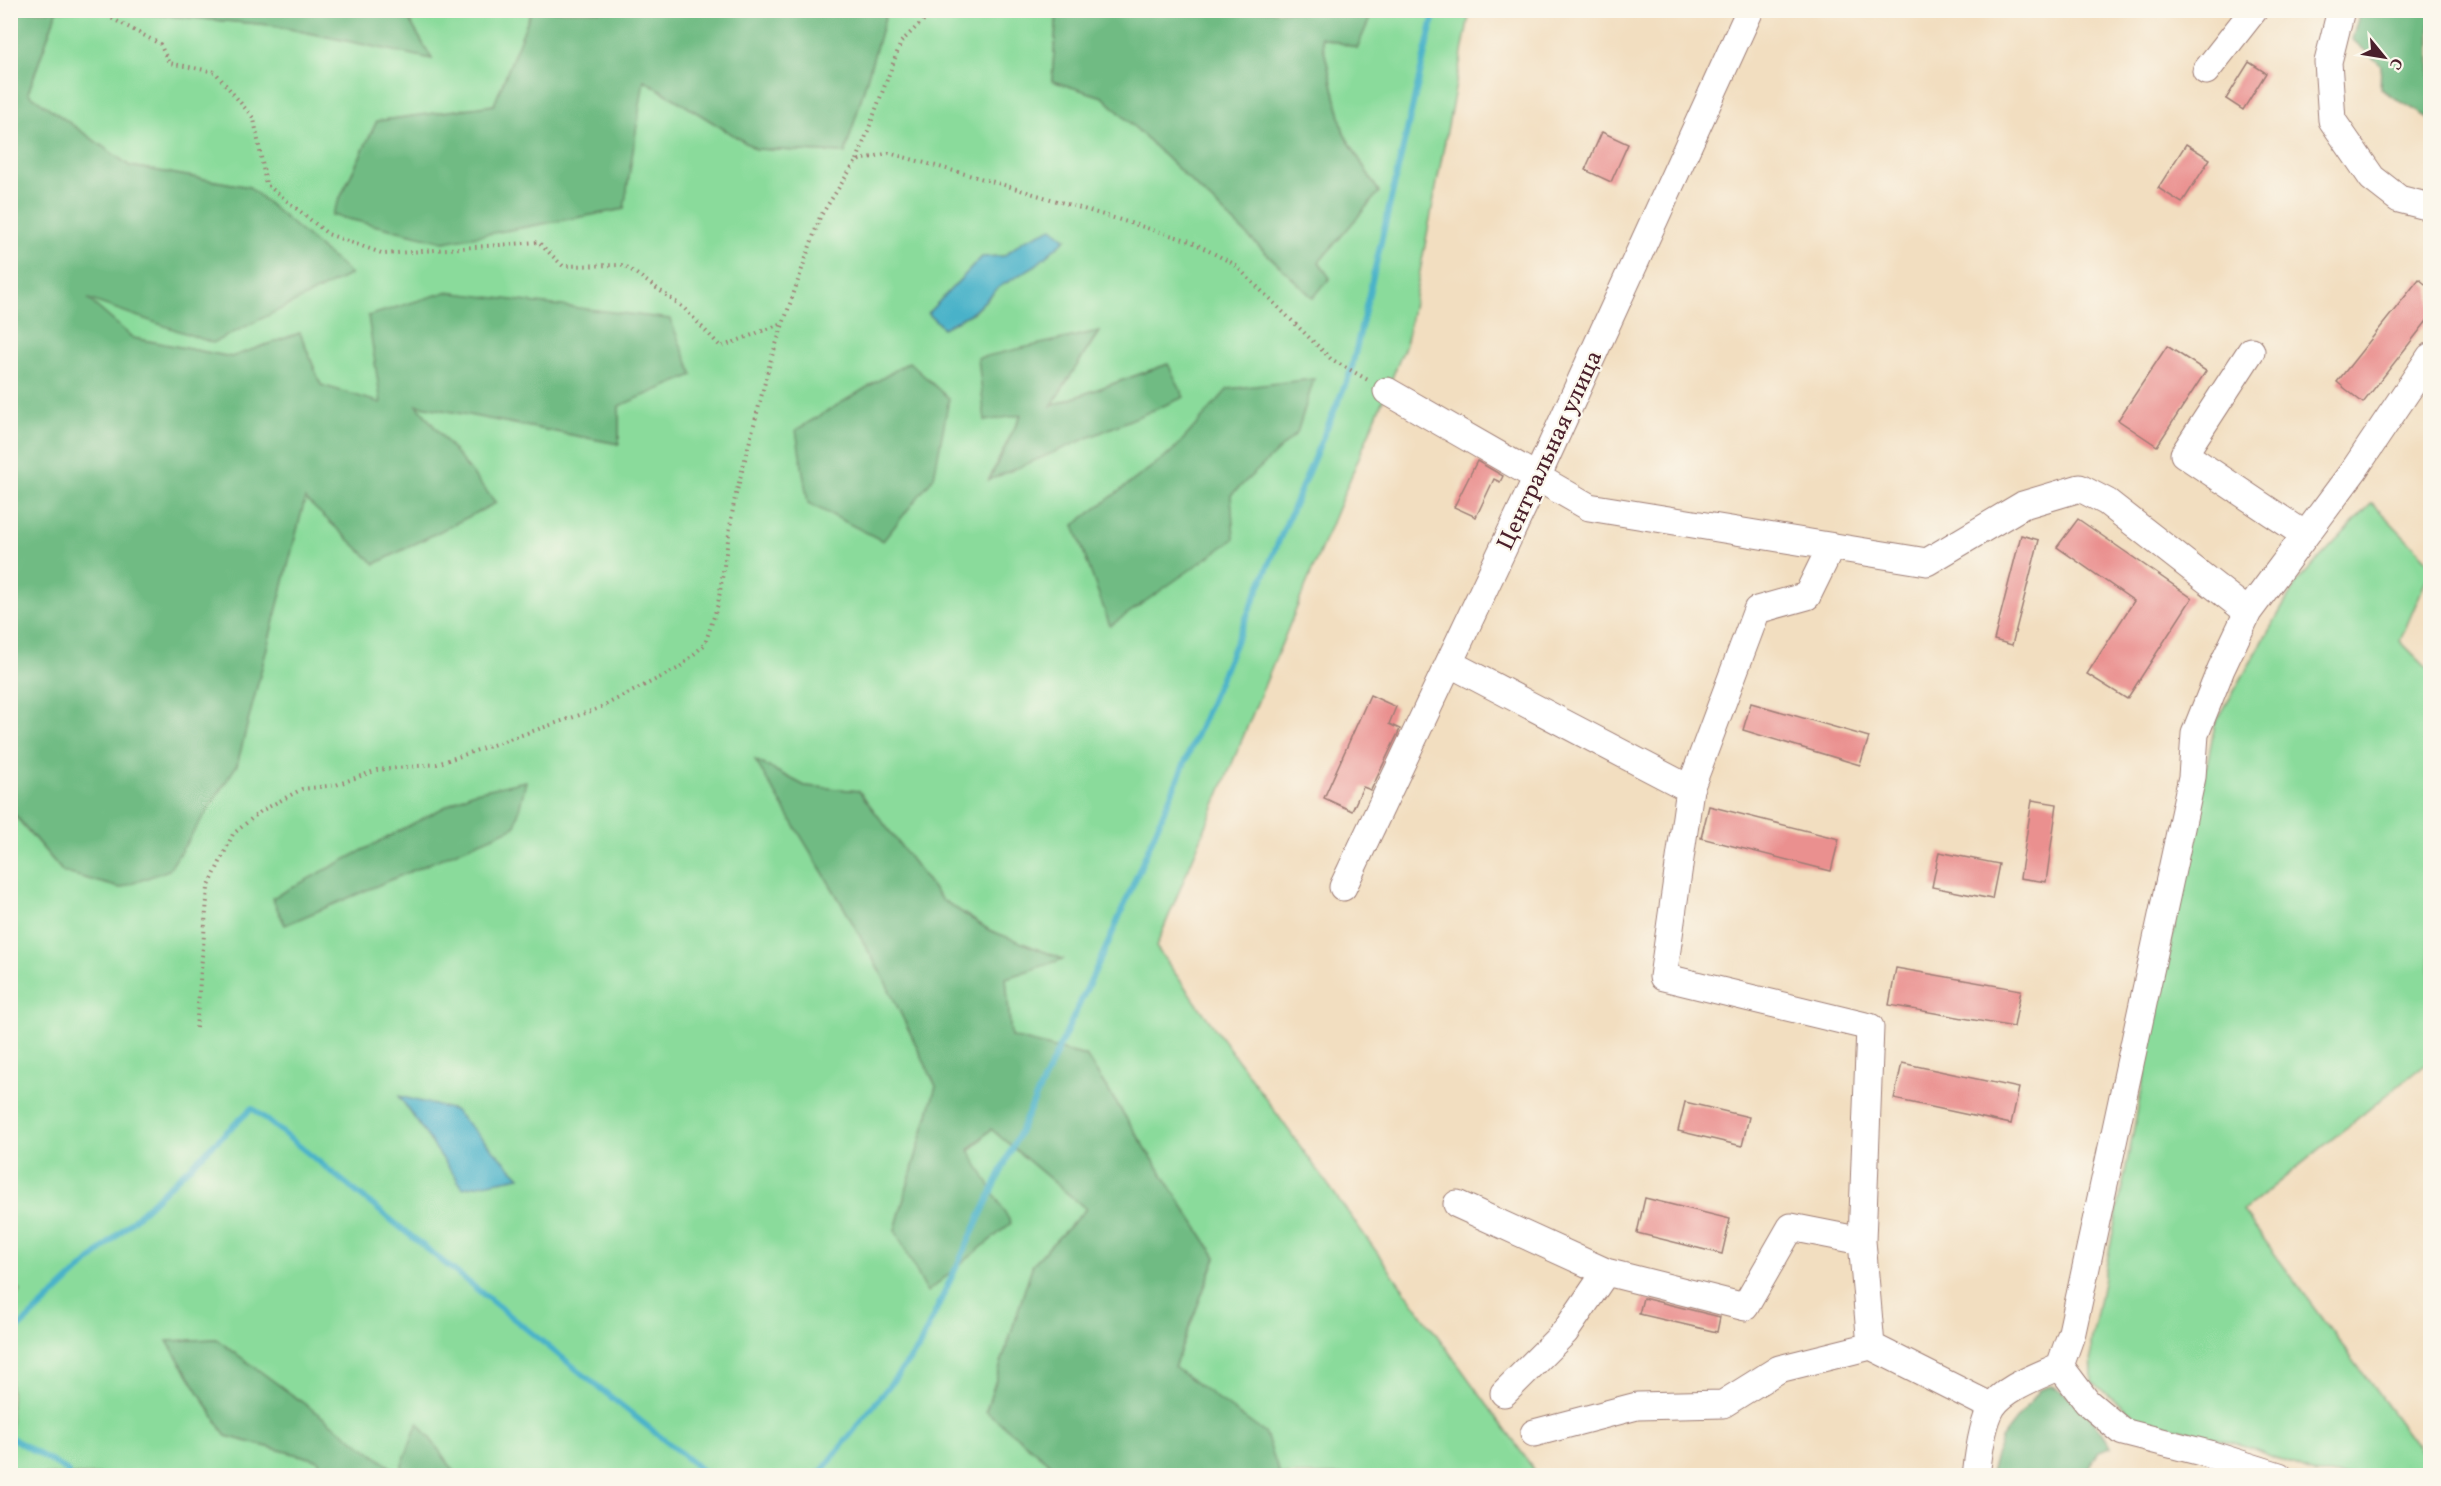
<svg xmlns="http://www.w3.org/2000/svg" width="2441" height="1486" font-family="Vollkorn,serif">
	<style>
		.green { fill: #8adb9b; stroke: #6a7d63; stroke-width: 1.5; fill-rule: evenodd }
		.forest { fill: #6fbb83; stroke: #5c6d57; stroke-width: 1.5 }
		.water { fill: #4ab2c9; stroke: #4a687a; stroke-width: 1.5 }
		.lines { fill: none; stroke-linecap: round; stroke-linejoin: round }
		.stream { stroke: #4ab2c9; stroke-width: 6 }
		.building { fill: #ea908f }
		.minor-casing { stroke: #9e7e76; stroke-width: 29 }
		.path { stroke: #9e7e76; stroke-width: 4; stroke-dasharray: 1.5 4.5; stroke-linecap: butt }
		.minor { stroke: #fff; stroke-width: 27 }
		.labels { text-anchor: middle; stroke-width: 4.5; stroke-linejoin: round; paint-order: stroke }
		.street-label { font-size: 24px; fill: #4a1f2b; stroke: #fbf7ec }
	</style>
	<rect width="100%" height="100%" fill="#fbf7ec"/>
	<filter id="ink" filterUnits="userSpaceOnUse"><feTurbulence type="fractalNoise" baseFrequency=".0167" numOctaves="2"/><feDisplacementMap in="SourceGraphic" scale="12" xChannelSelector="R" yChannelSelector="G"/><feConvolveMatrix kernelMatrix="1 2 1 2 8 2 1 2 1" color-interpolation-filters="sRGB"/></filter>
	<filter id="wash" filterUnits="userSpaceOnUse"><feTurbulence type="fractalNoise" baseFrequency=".008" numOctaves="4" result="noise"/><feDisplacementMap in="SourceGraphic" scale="24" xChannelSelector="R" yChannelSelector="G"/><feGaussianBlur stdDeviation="1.35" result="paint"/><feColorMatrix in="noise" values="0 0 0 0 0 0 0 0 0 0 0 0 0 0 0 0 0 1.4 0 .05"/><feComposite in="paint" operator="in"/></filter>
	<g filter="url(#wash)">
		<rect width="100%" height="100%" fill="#f2dec0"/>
		<path class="green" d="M529,10L532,12L494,105L377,121L332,215L444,242L644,80L756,149L845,153L887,11H1057L1052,81L1103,97L1313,298L1319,262L1379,192L1344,134L1321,37L1357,48L1373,11H1470L1406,344L1156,947L1538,1475H1280L1265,1434L1174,1368L1216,1257L1086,1056L1011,1037L1006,978L1062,959L989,930L941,899L859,791L805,786L757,761L843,906L883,977L936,1086L895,1230L991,1129L1086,1209L1033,1264L986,1411L1064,1475H457L418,1423L400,1474L216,1339L168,1342L226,1436L318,1460L325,1475H11V1303L21,1291L10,1279V810L64,873L237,765L305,498L416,405L619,444V406L381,404L321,385L300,333L232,357L133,338L86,298L249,187L130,166L28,93L57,11H110L271,25L432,59L404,11ZM1066,239L1036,265L999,287L974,312L943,328L928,313L982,257L1004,256L1023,241ZM1099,332L1050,406L1168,364L989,479L1021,415ZM1296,433L1231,495L1074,525L1173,451Z
			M2372,503L2430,563V571L2400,641L2430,671V1060L2243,1211L2430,1464V1475H2316L2249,1447L2137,1418L2092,1382L2091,1342L2215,724L2297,582Z"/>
		<path class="forest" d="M10,11H57L28,93L130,166L249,187L351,274L213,343L88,299L133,338L231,357L300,333L321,385L381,403L368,316L446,292L670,319L693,375L619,406V444L417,405L496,503L375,564L305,499L237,765L169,870L120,888L63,872L11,810Z
			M110,11H404L432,59L271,25Z
			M529,11H887L845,153L756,149L644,80L624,209L444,242L332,215L377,121L494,105L531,12Z
			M1057,11H1373L1357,48L1321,37L1344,134L1379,192L1319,262L1330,278L1313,298L1103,97L1052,81Z
			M2360,11H2430V119L2380,89L2381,65L2352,39Z
			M1099,331L1051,406L1168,364L1184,397L989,480L1021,415L985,421L978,358Z
			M909,362L949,399L934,477L883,541L808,503L796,430Z
			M1314,379L1297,433L1231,495L1234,539L1110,626L1074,525L1173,451L1228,389Z
			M755,760L805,786L859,791L941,899L989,930L1063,959L1006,978L1011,1037L1086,1056L1216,1257L1174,1367L1266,1434L1280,1475H1064L986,1411L1033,1264L1086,1209L991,1129L969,1150L1011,1223L927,1292L895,1230L936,1086L883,977L843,906Z
			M526,781L515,827L285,925L272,898L471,793Z
			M216,1339L399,1473L418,1422L457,1475H325L318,1460L226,1436L167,1341Z
			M2051,1386C2071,1393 2102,1427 2111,1447L2099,1451L2085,1475L1990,1476L2001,1439L2039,1390Z"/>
		<path class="water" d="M1052,228L1066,239L1036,265L999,287L973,312L943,328L928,313L982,257L1004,256L1023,241Z
			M399,1096L454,1110L520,1177L463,1188Z"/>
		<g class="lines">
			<path class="stream" d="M10,1336L252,1108L709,1476
				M10,1437L68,1471V1476
				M818,1476L918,1349L1109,941L1351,371L1435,10"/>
		</g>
		<g id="blocks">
			<path class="building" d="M2249,62L2266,73L2243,110L2226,99Z
				M1602,132L1628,144L1611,182L1585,170Z
				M2186,144L2210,159L2182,203L2158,188Z
				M2419,279L2430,288V317L2363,403L2337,382Z
				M2167,346L2206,371L2157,446L2118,420Z
				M1477,461L1503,476L1500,482L1494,479L1476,517L1454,507Z
				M2078,519L2192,598L2127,699L2087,674L2134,601L2057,547Z
				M2021,535L2039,540L2012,645L1994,640Z
				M1370,695L1396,707L1389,724L1400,729L1371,790L1363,787L1352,811L1324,798Z
				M1751,703L1869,737L1860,765L1743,730Z
				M2032,800L2057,804L2046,882L2020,878Z
				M1709,806L1839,839L1831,871L1701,838Z
				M1939,852L1999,864L1992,899L1932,887Z
				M1896,968L2021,990L2014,1027L1889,1005Z
				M1902,1063L2019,1088L2011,1124L1894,1099Z
				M1685,1102L1749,1117L1742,1146L1678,1131Z
				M1645,1198L1730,1219L1722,1254L1637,1233Z
				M1643,1298L1720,1317L1717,1332L1639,1314Z"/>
		</g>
	</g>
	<g filter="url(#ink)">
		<use href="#blocks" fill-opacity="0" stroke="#9e7e76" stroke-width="1.5"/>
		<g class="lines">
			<g class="minor-casing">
				<path id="minor" d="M2341,10L2328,62L2332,120L2372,178L2399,199L2430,207
					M2206,71L2254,10
					M2251,351L2184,454L2305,535
					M1387,391L1589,507L1927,562L2023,505L2080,488L2107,502L2248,612
					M1449,663L1690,789L1757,610L1807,596L1831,547
					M1690,789L1663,977L1870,1027L1862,1241
					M1343,887L1537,477L1750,10
					M1457,1204L1606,1272L1745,1307L1791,1227L1862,1241L1871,1346L1992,1407
					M2060,1366L2087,1402L2123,1432L2209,1454L2279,1476
					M1504,1393L1565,1332L1606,1272
					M1534,1433L1637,1406L1723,1404L1779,1369L1871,1346
					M1976,1476C1978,1458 1983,1422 1992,1407C2005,1387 2039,1376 2060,1366L2072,1332L2192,777L2195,734L2221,669L2248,612L2354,470L2430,357"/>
			</g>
			<path class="path" d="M96,10L160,44L169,63L215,72L254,119L266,184L328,234L384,254L538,242L563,266L624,265L683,307L721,347L783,323
				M857,160L901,42L934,10
				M196,1028L208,888L233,834L261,811L302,789L336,785L377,770L437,764L597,709L679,668L705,644L718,604L734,502L771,359L820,217L856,161L889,153L994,182L1190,241L1234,264L1331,359L1368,380"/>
			<use href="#minor" class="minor"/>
		</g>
	</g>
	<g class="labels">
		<g class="street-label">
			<text transform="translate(1549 450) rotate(-65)" y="8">Центральная улица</text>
		</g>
	</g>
	<rect width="2441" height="1486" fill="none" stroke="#fbf7ec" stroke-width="36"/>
	<g transform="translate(2384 57) rotate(120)" stroke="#fbf7ec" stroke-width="4.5" paint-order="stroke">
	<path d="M0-4.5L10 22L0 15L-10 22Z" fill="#4a1f2b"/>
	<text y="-9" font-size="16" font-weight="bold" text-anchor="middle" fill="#4a1f2b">С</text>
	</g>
</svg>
